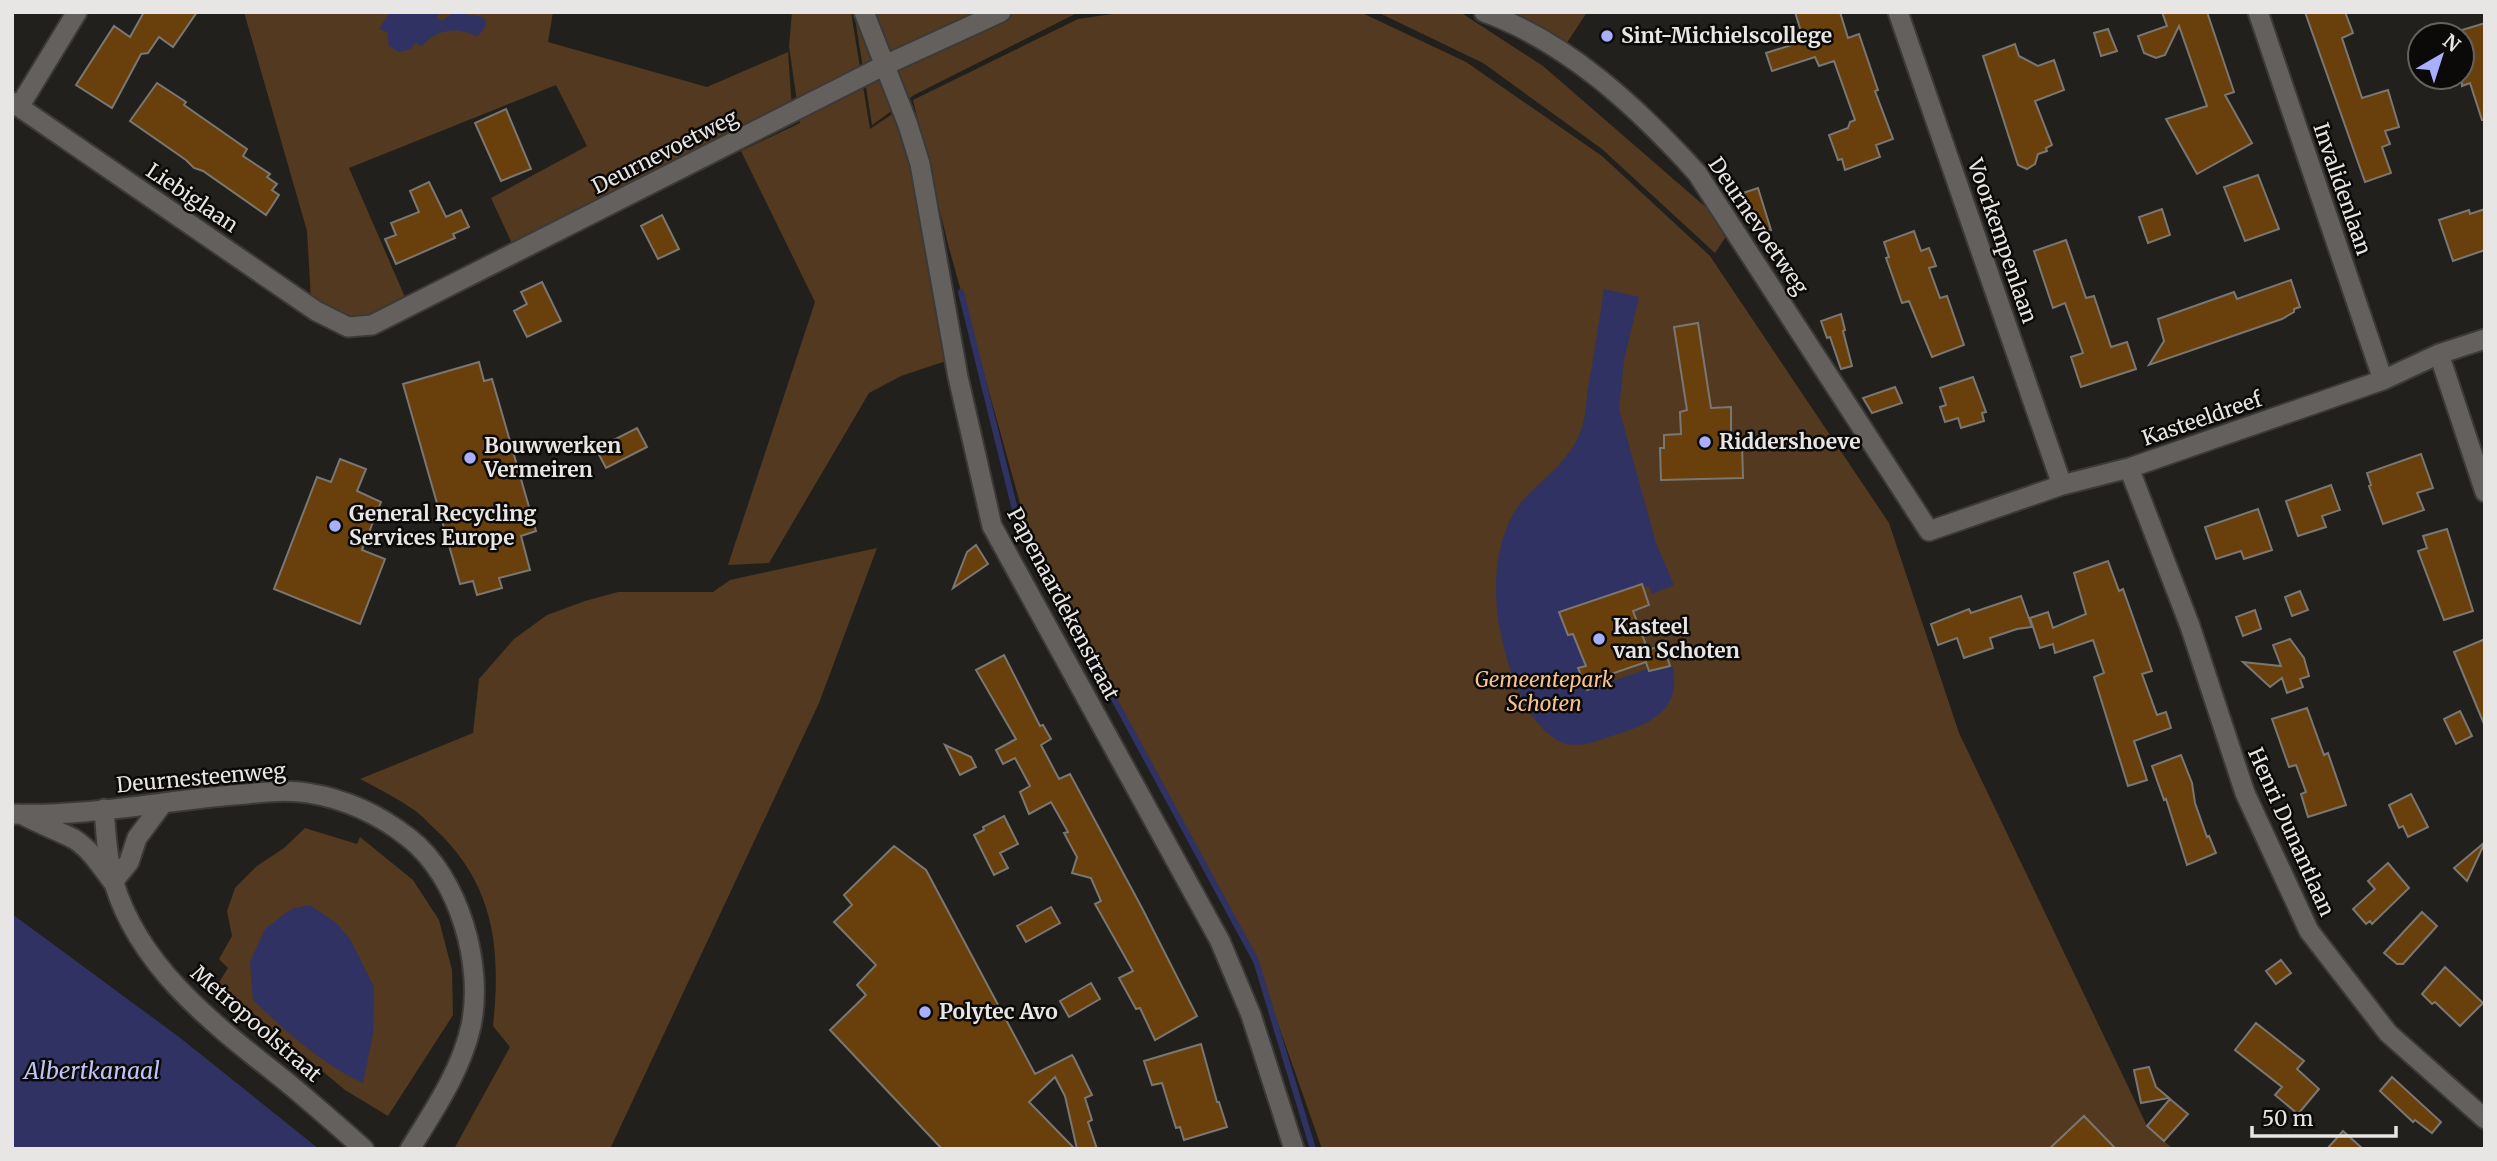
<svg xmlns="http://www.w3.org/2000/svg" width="2497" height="1161" font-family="Merriweather,serif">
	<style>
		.green { fill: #52391f }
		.water { fill: #303263 }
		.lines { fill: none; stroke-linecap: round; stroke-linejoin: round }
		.stream { stroke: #303263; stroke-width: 6 }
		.building { fill: #69400b; stroke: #7a7773; stroke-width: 2 }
		.minor-casing { stroke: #3c3a38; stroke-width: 23 }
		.tertiary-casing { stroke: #3c3a38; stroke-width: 23 }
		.minor { stroke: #64605d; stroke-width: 19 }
		.tertiary { stroke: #64605d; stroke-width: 19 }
		.poi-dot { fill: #a8b0fc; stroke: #0b0a08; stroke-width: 2.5 }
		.labels { text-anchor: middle; stroke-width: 5; stroke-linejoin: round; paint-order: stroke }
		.poi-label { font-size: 21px; font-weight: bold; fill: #e8e6e4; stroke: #0b0a08; text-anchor: start }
		.street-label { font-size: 21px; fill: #e8e6e4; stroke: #0b0a08 }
		.park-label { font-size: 21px; font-style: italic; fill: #f8c38e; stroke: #0b0a08 }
		.water-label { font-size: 23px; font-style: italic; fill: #bec4f5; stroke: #0b0a08 }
	</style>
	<rect width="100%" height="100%" fill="#22201d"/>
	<path class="green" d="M244,12H553L548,42L707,87L788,52L793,123L514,248L491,198L587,146L556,85L349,168L408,304L349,324L311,300L307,231Z
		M792,12H851L870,129L897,111L913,164L946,361L901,376L869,393L769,563L728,565L815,302L741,151L800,123L789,46Z
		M854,12H1079L914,95L872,125Z
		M1126,12H1360L1466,62L1602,156L1710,256L1889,523L1959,733L2147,1126L2173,1149H1322L1256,961L1172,805L1040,575L949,248L913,100L1078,19Z
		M1377,12H1460L1543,66L1731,229L1715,253L1602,149L1483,63Z
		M1494,12H1587L1559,55Z
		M877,548L819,703L610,1149H454L510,1047L493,1026C501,949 495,885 435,829C427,822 420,813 411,808C395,797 377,788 360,779L473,733L479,679L514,639L547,615L585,601L618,592H713L730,580Z
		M305,828L357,844L360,837L413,880L439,920L452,970L453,1015L388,1116L345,1090L218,984L228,968L219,959L232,936L227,911L235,888L257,866L284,848Z"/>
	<path class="water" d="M390,12H440L437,18L443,21L453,12L483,17C489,23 483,32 477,36C456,27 438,28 422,46L415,43L411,49L399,52L389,46L387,32L379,29Z
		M1604,289L1639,297L1624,360L1619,409L1656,543L1674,585L1652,594L1649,586L1644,587L1642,584L1559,613L1568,635L1573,634L1586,666L1579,668L1588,690L1647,669L1649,672L1672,665C1684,713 1645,726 1608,737C1592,743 1573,750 1557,740C1524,720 1509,671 1501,635C1491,591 1494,528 1528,495C1549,474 1571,458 1581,430C1586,418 1586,402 1588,388C1594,355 1599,322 1604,289Z
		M310,905L336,923L350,939L374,987L373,1034L363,1083C320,1063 287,1032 253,1000L250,962L265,929L291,909Z
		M12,914L179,1037L319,1149H12Z"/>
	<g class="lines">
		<path class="stream" d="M961,292L1018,522L1256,961L1313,1149"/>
	</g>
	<path class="building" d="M144,12H197L173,47L159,37L148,53L141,54L112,108L76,85L114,26L130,37Z
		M1795,12H1840L1848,38L1859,34L1878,90L1875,91L1893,139L1876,145L1880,157L1845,170L1842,159L1838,160L1829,135L1848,128L1850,122L1855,120L1834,61L1819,66L1815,57L1772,71L1766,53L1804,41Z
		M2162,12H2207L2234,92L2225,95L2252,143L2197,174L2166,119L2207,106L2179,26L2165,55L2156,58L2144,53L2138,36L2167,26Z
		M2305,12H2345L2353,33L2342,38L2362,98L2388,90L2399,127L2385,131L2390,144L2382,147L2391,173L2365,182Z
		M2485,23V120H2482L2470,83L2462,86V30Z
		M2108,29L2117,51L2101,56L2094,33Z
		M2015,44L2019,56L2038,66L2054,60L2064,90L2035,101L2052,145L2046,148L2047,151L2038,154L2035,164L2027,169L2018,165L1983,56Z
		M157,83L186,102L184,105L247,149L243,156L270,174L267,177L277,184L272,190L279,195L266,215L203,171L194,168L186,160L130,121Z
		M506,109L531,169L501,181L475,123Z
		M2258,175L2279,229L2245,241L2224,187Z
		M429,182L446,217L461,210L469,227L453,234L455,238L396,264L385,239L396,235L391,223L419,212L410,191Z
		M1758,188L1771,230L1758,234L1745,211L1740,194Z
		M2162,209L2170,235L2148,243L2139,217Z
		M2485,209V250L2453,261L2439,220L2469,210L2470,214Z
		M662,215L679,249L658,259L641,226Z
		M1914,231L1921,251L1929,248L1936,266L1929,268L1940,298L1947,296L1964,345L1932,357L1909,301L1902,303L1886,258L1889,257L1884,242Z
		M2066,240L2086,298L2094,296L2111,347L2127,342L2136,369L2081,387L2071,357L2083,353L2065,303L2053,308L2034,251Z
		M2291,280L2300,307L2294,309V312L2282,319L2149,365L2164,341L2158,319L2234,292L2237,299Z
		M542,282L561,321L527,337L514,311L527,304L521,292Z
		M1841,314L1845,330L1843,331L1852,366L1841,369L1830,337L1827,338L1821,321Z
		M1698,323L1711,408L1731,407V446L1742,445L1743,478L1661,480L1660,448H1664V435L1681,434L1680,412L1687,410L1674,327Z
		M479,362L484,381L492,379L536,531L521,536L530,570L499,578L502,588L477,595L473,581L460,584L403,384Z
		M1973,377L1986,412L1982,413L1984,421L1961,428L1958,418L1945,422L1940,407L1946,405L1940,388Z
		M1895,387L1902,403L1872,413L1863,398Z
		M637,428L647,447L606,468L596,449Z
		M2421,454L2433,488L2417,493L2424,510L2383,524L2369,486L2371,485L2367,473Z
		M340,459L366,469L357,491L381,502L362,550L385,559L360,624L274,589L317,477L331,482Z
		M2331,485L2340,510L2322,516L2326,527L2298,536L2286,501Z
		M2258,509L2272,550L2244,559L2241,551L2216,559L2205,527Z
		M2447,529L2473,611L2444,620L2418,551L2427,548L2423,536Z
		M976,545L988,564L953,588L967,552Z
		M2108,561L2119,591L2123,589L2152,671L2142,674L2157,715L2166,712L2171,728L2134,741L2147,780L2128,786L2094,677L2104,673L2093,640L2055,653L2053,644L2040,648L2030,618L2048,612L2053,628L2086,614L2074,573Z
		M1642,584L1649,605L1633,611L1648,650L1663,645L1670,666L1649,671L1646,662L1605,676L1608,684L1587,690L1578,668L1586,666L1573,634L1568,635L1559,612Z
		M2300,591L2308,610L2292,616L2285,597Z
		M2021,596L2032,627L2017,629L1990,638L1993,648L1964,658L1957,638L1938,645L1931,624L1969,609L1971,613Z
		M2255,610L2261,629L2243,636L2236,617Z
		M2290,639L2304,658L2309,676L2300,679L2303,687L2287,693L2282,678L2270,687L2243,662L2281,666L2273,645Z
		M2485,639V724H2484L2454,652Z
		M1004,655L1040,726L1043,725L1051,739L1041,745L1059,779L1070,774L1142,908L1197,1016L1155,1040L1140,1008L1136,1009L1119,978L1133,971L1095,904L1101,901L1091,878L1072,873L1077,857L1064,833L1068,832L1051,802L1029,814L1020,792L1030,786L1015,758L1003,764L996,750L1016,739L976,670Z
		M2307,708L2324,755L2328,753L2346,805L2308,817L2301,794L2306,792L2296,765L2289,767L2272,719Z
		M2460,711L2472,736L2456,744L2444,719Z
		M945,745L971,757L976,767L960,775Z
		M2181,755L2192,783L2195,803L2207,837L2209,836L2216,853L2187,865L2166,799L2164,800L2152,766Z
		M2411,794L2428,827L2408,837L2403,826L2399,828L2389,805Z
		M1004,816L1018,844L1000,853L1008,868L994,875L974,835L984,830L983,827Z
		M2485,842L2467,881L2454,868Z
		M894,846L926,870L1035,1074L1072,1055L1074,1058L1092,1095L1085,1098L1092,1120L1088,1122L1097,1149H1077L1065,1096L1055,1077L1029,1102L1075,1149H942L830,1030L866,995L857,985L876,965L834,922L852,905L844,895Z
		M2388,863L2409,888L2372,924L2370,921L2366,924L2353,909L2375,889L2368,881Z
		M1051,907L1060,923L1026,942L1017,926Z
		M2422,912L2437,926L2403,964H2397L2384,953Z
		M2281,960L2291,973L2276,984L2266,971Z
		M2445,967L2483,1003L2460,1026L2435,1002L2432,1004L2422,994Z
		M1091,983L1100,999L1069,1017L1060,1001Z
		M2256,1023L2304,1061L2297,1069L2319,1089L2298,1114L2275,1095L2282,1087L2235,1050Z
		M1201,1044L1217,1102H1219L1227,1127L1184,1140L1180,1127L1176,1128L1162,1083L1152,1085L1144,1061Z
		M2149,1067L2156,1087L2169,1098L2141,1103L2134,1070Z
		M2392,1077L2441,1122L2432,1133L2415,1120L2413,1122L2380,1091Z
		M2170,1099L2188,1114L2164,1141L2147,1126Z
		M2084,1116L2116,1149H2049Z
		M2343,1131L2363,1149H2327Z"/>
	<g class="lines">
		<g class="minor-casing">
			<path id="minor" d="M864,12L908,125L920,164L958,377L992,526L1220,941L1251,1015L1294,1149
				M1484,12C1568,42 1638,108 1697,173L1929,531L2062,485L2129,468L2383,380L2439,354L2485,339
				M1898,12L2062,485
				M2258,12L2383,380
				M12,102L316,311L348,327L372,325L883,66L1001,12
				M19,107L77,12
				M2439,354L2485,492
				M2129,468L2190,626L2245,793L2309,931L2388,1033L2485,1119"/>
		</g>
		<g class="tertiary-casing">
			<path id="tertiary" d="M104,809C106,833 107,860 114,883C140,969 215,1025 283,1079C311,1102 337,1125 364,1149
				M12,814C85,817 162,801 234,795C258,793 284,789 308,793C345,799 380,815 409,838C459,877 484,965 471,1026C461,1071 434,1110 410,1149
				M23,815C39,824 57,830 74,839C90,849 101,866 112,881
				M113,882L129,862L137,838L163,803"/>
		</g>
		<use href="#minor" class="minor"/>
		<use href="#tertiary" class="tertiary"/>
	</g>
	<g class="poi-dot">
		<circle cx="1607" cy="36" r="7"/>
		<circle cx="1705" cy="442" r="7"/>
		<circle cx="470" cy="458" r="7"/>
		<circle cx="335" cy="526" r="7"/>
		<circle cx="1599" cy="639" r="7"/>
		<circle cx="925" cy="1012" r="7"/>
	</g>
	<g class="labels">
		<g class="poi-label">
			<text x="1621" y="43">Sint-Michielscollege</text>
			<text x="1719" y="449">Riddershoeve</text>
			<text x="484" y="453">Bouwwerken<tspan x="484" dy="24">Vermeiren</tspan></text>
			<text x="349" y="521">General Recycling<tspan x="349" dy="24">Services Europe</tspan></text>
			<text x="1613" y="634">Kasteel<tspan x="1613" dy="24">van Schoten</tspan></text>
			<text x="939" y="1019">Polytec Avo</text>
		</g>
		<g class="street-label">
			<text transform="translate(665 152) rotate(-27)" y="7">Deurnevoetweg</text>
			<text transform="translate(2342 189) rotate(71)" y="7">Invalidenlaan</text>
			<text transform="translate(192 198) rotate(34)" y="7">Liebiglaan</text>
			<text transform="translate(1758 226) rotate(56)" y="7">Deurnevoetweg</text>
			<text transform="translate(2002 241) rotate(71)" y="7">Voorkempenlaan</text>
			<text transform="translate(2202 419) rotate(-19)" y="7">Kasteeldreef</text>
			<text transform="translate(1063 604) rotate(62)" y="7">Papenaardekenstraat</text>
			<text transform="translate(201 778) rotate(-5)" y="7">Deurnesteenweg</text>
			<text transform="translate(2291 832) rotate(66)" y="7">Henri Dunantlaan</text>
			<text transform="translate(256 1024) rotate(41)" y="7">Metropoolstraat</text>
		</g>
		<g class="park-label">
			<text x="1544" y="687">Gemeentepark<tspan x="1544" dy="24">Schoten</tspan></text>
		</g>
		<g class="water-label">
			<text x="92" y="1079">Albertkanaal</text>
		</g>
	</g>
	<rect width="2497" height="1161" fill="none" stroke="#e8e6e4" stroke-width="28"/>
	<g transform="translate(2441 56) rotate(39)"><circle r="33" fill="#0b0a08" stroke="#636260" stroke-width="2"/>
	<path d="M0-5L12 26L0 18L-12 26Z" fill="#a8b0fc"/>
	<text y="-10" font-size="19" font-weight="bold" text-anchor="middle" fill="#e8e6e4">N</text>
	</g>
	<path d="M2252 1126v10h144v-10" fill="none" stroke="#e8e6e4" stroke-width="3.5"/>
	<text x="2262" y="1126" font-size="21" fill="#e8e6e4" stroke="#0b0a08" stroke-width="5" paint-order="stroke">50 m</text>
</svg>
